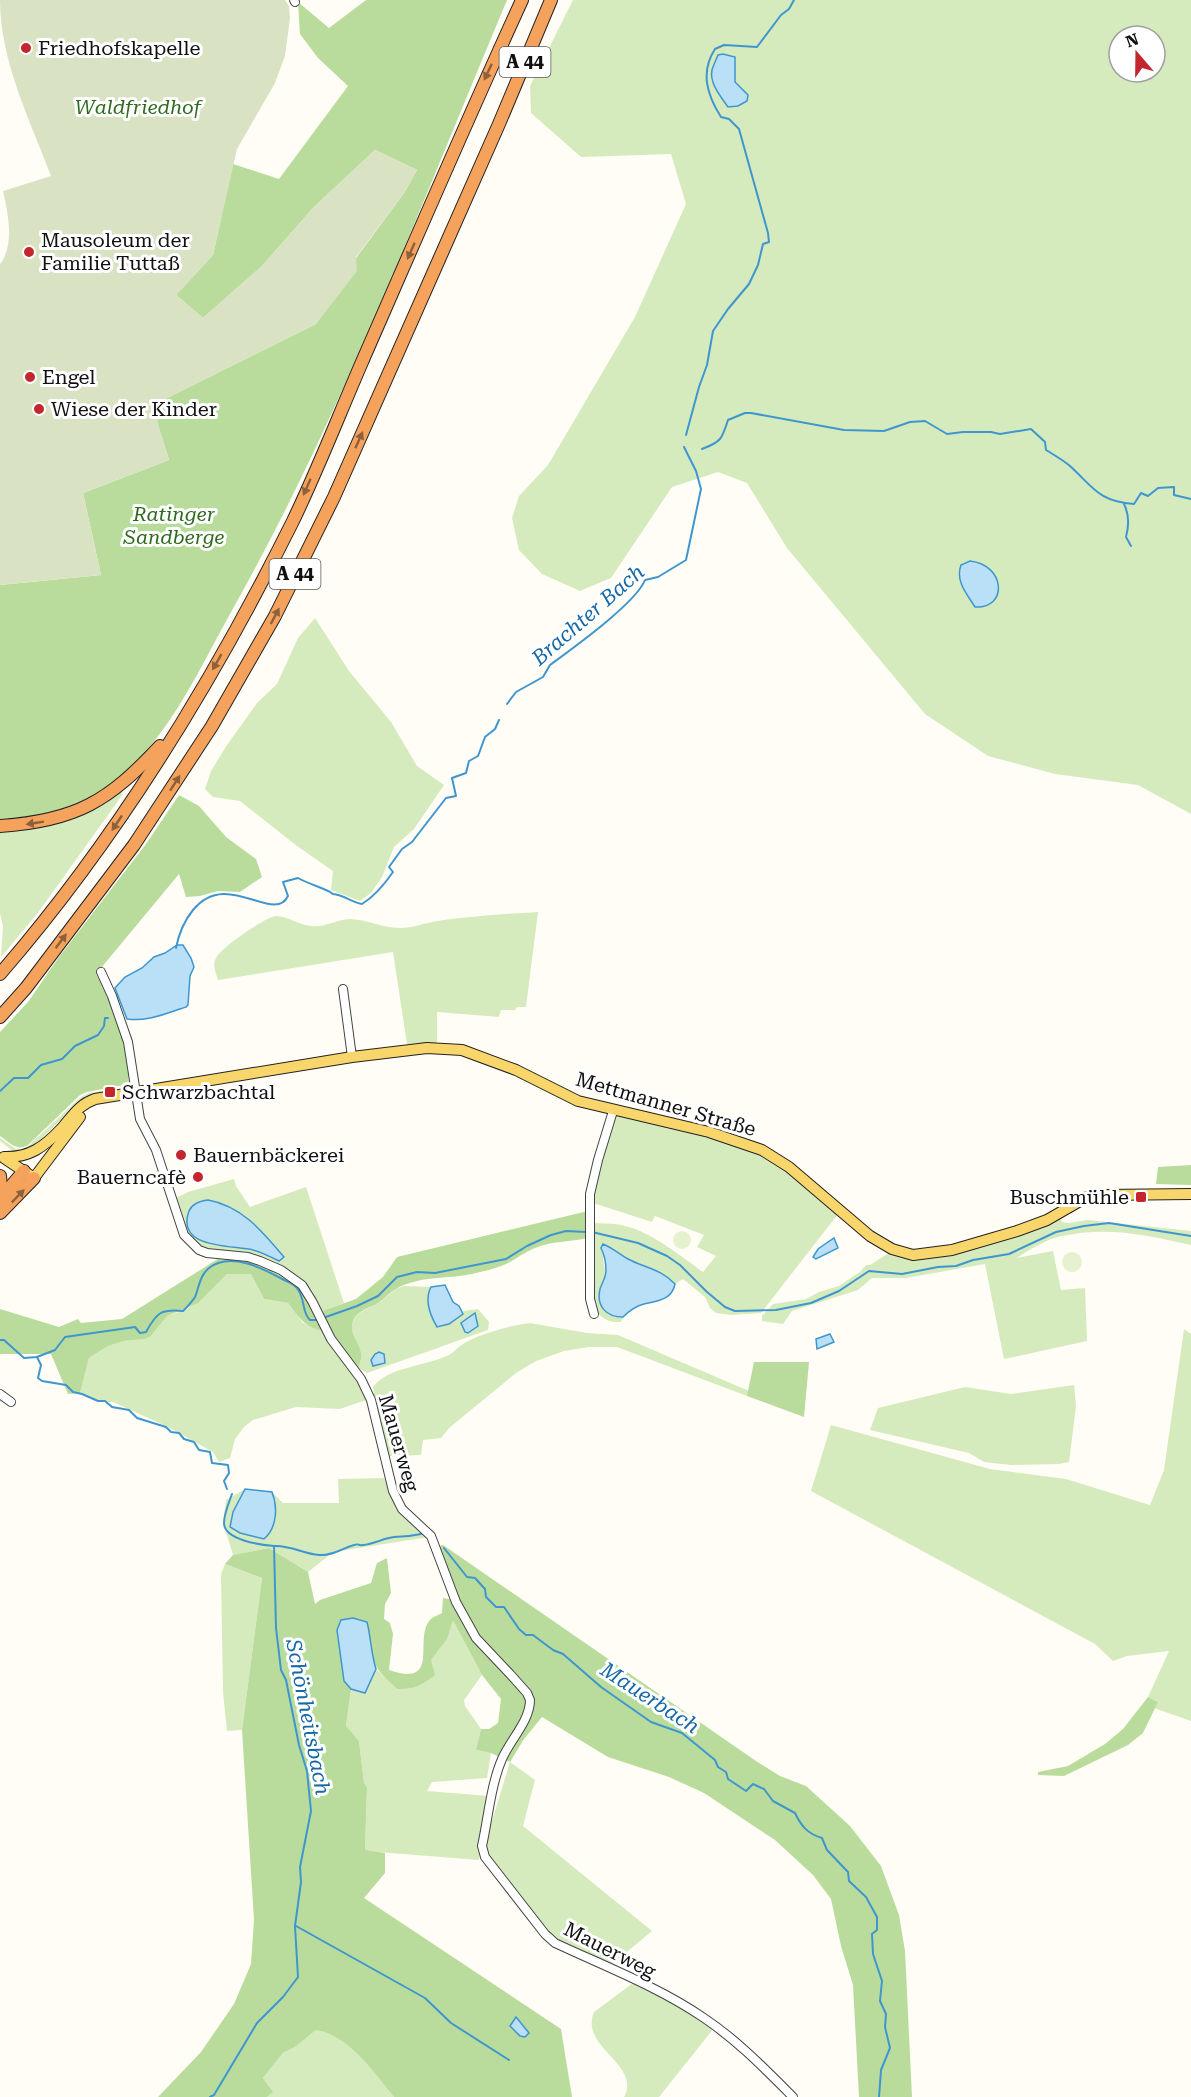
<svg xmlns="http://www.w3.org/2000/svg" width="1191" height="2097" font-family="'Roboto Serif',serif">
<rect width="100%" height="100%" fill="#fffdf5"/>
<!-- green -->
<g fill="#d5ebbd" fill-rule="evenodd">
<path d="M573 0H1191V814L1138 785 1055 774 988 756 925 714 787 548 747 483 718 472 672 487 611 578 580 591 542 574 519 550 512 518 519 496 548 465 635 317 686 204 671 154 581 157 531 113 530 86ZM1119 36H1155V72H1119Z"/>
<polygon points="315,618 349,671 391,722 417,766 444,785 414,829 394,847 382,877 371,893 360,901 331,890 333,871 297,846 240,801 213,797 205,789 211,771 227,745 257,703 277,684 298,638"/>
<polygon points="120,790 123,794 37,914 1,957 3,926 0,913 0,829 28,827"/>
<path d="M538 912 526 1007H517L515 1010H501L499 1017 437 1012V1043L407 1044 393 952 218 980C216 973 212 965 216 958 221 948 265 917 276 916 288 916 299 925 311 926 324 928 337 919 351 919 368 920 383 928 401 928 412 928 425 923 437 921 470 916 504 914 538 912Z"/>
<polygon points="109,1090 107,1093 72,1109 36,1144 21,1152 13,1151 0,1141 0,1138 16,1149 25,1149 81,1097 89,1093"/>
<path d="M617 1114C673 1125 738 1137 786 1169 805 1181 821 1200 838 1214L761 1313 731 1315 716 1313 710 1308 705 1297 683 1279 675 1284C658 1265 631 1266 613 1248H601L604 1255 603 1260 616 1317H623L621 1322C604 1323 596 1314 591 1299V1226L596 1223C606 1224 616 1223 625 1226 651 1232 681 1256 703 1272L716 1256 697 1247 704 1235 655 1216 652 1222 590 1202 610 1127Z"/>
<path d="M234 1179 236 1186 250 1207 306 1187 344 1303 322 1311 312 1290 303 1282 208 1250 197 1246 190 1240 174 1199 188 1192ZM188 1213 280 1261C271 1257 262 1252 253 1250 228 1244 184 1251 188 1213Z"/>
<path d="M1058 1216 1062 1222 1068 1223 1088 1220 1191 1231V1245C1146 1235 1108 1226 1062 1236 1046 1239 1030 1250 1016 1258L1053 1251 1061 1290 1085 1288 1087 1341 1004 1359 985 1264 906 1278H872L858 1290 792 1311 783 1324 762 1321V1316L773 1304 806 1299 819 1292 839 1286 861 1271 866 1265H870L889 1253 907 1257Z"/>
<polygon points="227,1274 251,1274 264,1299 288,1303 303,1323 324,1331 359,1379 369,1399 340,1409 296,1407 253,1420 244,1427 235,1439 230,1458 219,1462 213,1452 168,1427 113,1402 99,1402 80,1393 89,1358 108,1346 124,1341 145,1339 151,1336 167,1316 187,1309"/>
<polygon points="404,1286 431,1287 427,1300 437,1327 463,1314 463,1311 478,1309 489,1322 488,1330 367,1373 358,1368 361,1361 351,1327 356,1315 381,1301 396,1289"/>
<path d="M530 1323 587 1333 618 1335 749 1391 747 1396 617 1347H589L564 1351 536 1361 516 1373 449 1428 441 1438 423 1440 421 1455 389 1456 374 1394 373 1387C390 1366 424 1367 449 1355 454 1352 458 1347 463 1344 478 1334 512 1325 530 1323Z"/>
<polygon points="1184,1329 1191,1334 1191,1721 1154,1708 1158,1702 1148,1697 1169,1651 1127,1656 1113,1661 1095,1644 811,1491 831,1425 990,1469 1066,1479 1150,1505 1164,1470"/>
<polygon points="1074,1385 1076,1406 1069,1462 1059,1464 1011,1465 984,1462 969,1453 870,1430 878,1408 965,1387 1011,1394"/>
<polygon points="384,1478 391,1491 429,1537 333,1552 308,1572 269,1548 233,1555 223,1522 226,1500 245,1489 233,1512 240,1533 256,1536 276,1502 272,1492 283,1503 339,1503 338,1479"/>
<polygon points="225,1564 262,1578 242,1730 227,1731 223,1692 221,1574"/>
<path d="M453 1619 482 1675 464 1700 465 1706 481 1729 476 1750 491 1753 487 1778 432 1782 427 1791 489 1796 479 1860 365 1851 367 1787 364 1783 359 1741 346 1727 351 1689 365 1693 376 1669 397 1689C424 1666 442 1656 453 1619Z"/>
<polygon points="510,1762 535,1780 523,1826 652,1931 610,1966 557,1941 548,1932 487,1854 485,1844"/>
<path d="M633 1983 664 1998 714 2028 659 2097H624C642 2064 579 2048 594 2012Z"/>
<path d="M316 2030C350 2036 373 2072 394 2097H267L272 2092 263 2078 283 2053 295 2047Z"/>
</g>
<!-- forest -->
<g fill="#b9dc9c">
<path d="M366 0H507C420 207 340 419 230 614 201 666 175 724 132 766 109 788 77 807 45 814 31 817 15 817 0 819V585L101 575 83 493 169 460 157 422 163 400 316 324 356 258 404 193 417 170 375 150 314 207 262 266 203 318 176 295 213 255 233 164 279 179 348 86 318 58 300 34 298 2 329 28Z"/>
<path d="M179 795 199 806 226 837 256 859 262 877 240 892 218 891 200 896 186 897 179 874 96 974 108 995 125 1043 129 1084 87 1092 80 1095 28 1145C17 1152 9 1142 0 1136V1032L28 1002 59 957 146 844Z"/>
<polygon points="1191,1165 1191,1185 1156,1184 1158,1167"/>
<path d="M588 1211V1238C571 1242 551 1241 535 1248 522 1253 512 1263 498 1267 490 1270 481 1272 472 1274 448 1279 417 1276 396 1289 389 1293 384 1299 378 1303 371 1307 359 1311 355 1317 343 1337 370 1345 358 1368 342 1348 331 1334 322 1311L356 1299 383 1277 397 1257Z"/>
<path d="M221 1257C282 1263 298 1277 324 1331 306 1328 298 1317 288 1303L264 1299 251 1274H227L198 1303 167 1316 151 1336 145 1339 124 1341 108 1346 89 1358 80 1393 68 1394 51 1354H0V1309L59 1327 78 1319 81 1323 122 1319Z"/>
<polygon points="754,1362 809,1362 804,1417 747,1396"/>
<path d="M443 1545 756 1761 780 1776 806 1786 850 1826 881 1866 899 1915 905 1951 912 2097H859L853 1985 841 1946 831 1899 813 1875 775 1840 704 1793 669 1777 608 1757 542 1717 524 1739 510 1762 491 1753 476 1750 481 1729H489L498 1723 501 1699 482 1675 453 1620 447 1639 431 1660 435 1675C420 1686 415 1689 397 1689 377 1670 372 1667 371 1638L344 1681 351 1689 346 1726 359 1741 364 1783 367 1787 365 1850 385 1853V1873L364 1898 561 2029 572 2097H394C373 2072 350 2036 316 2030L295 2047 283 2053 263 2078 273 2092 267 2097H158L201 2052 234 2004 251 1964 254 1920 242 1730 262 1578 225 1564 233 1555 269 1548 308 1572 315 1604 320 1600 371 1583 377 1563 387 1558 391 1593 385 1604 384 1619 390 1623 393 1634 389 1670C442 1688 413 1639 430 1620 432 1617 439 1615 442 1613L443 1598 454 1600 439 1546Z"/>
<polygon points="1148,1697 1158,1702 1143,1733 1128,1745 1064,1776 1038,1775 1038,1772 1068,1766 1105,1744 1123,1729"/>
</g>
<!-- cemetery -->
<path fill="#d9e3c4" d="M0 0H285L289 6 290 18 285 56 275 83 237 149 213 255 176 295 203 318 262 266 314 207 375 150 417 170 404 193 356 257 357 271 316 324 163 400 157 422 169 460 83 493 101 575 0 585V264C15 245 8 213 3 191L51 176C30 120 0 61 0 0Z"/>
<!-- pitch -->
<g fill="#e6f2cf">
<circle cx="682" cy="1240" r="9"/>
<circle cx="1072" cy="1262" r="10"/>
</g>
<!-- water -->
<g fill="#b9e0f7" stroke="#3f96cf" stroke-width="1.5">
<path d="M723 54 735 57V82L748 95 747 101 738 106 728 107C721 97 709 83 712 70 713 66 716 60 718 55Z"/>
<path d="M970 561C1006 565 1008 609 975 607 967 594 955 581 961 565Z"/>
<path d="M177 945H183L191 958 194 967 190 976 188 1005 186 1007C167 1013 147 1022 127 1019L115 988 125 977 142 968 154 957 165 953Z"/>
<path d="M208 1200C242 1206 263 1232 284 1257L279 1261C271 1257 263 1253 253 1250 232 1245 175 1249 189 1211 192 1203 200 1201 208 1200Z"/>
<polygon points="834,1238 838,1248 816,1259 813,1257 818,1249"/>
<path d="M603 1244C613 1248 619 1254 628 1259 645 1268 661 1269 675 1284 672 1300 657 1301 644 1304 636 1306 628 1312 623 1317 606 1317 596 1306 600 1289 602 1283 606 1277 606 1271 606 1264 604 1254 601 1248Z"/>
<path d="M445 1285 453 1302 459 1306 463 1314 449 1324 437 1327C430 1315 424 1300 431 1287Z"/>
<polygon points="475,1313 478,1326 468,1333 465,1332 461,1323"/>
<polygon points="830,1334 834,1342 817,1349 816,1339"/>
<polygon points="379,1352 384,1354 385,1363 373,1366 371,1360 375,1354"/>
<path d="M245 1489 272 1492C278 1507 277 1528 264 1539L240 1533 230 1527 233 1512Z"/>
<path d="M353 1618 367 1622C371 1638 371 1653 376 1669L365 1693 351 1689 344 1681 337 1630 341 1620Z"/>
<polygon points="516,2017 529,2033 525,2037 520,2036 510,2026"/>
</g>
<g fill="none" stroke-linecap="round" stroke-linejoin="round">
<!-- stream -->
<g stroke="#3f96cf" stroke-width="2">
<path d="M686 435 699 387 707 365 713 331 728 309 749 284 758 265 763 244 769 242 768 233 739 129 729 119 721 117C707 95 700 72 715 49L724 45 757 47 781 15 789 9 794 0"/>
<path d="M702 449C721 442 722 439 728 420L745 413H751L844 430 884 431 910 422 925 421 947 434 963 432H991L1000 434 1031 429 1045 442 1046 450C1054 455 1063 460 1070 466 1093 487 1099 502 1134 504L1141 493 1148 496 1158 488 1174 487V495L1191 499"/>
<path d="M1124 504C1129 514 1129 526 1126 537L1131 546"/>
<path d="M507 704 516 692 543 677 550 665C573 648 636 603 645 580L658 577 686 560 701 489 696 471 684 447"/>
<path d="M176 948C179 933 184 921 193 910 227 868 274 925 288 896L283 882 298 878C308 884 328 889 333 894 344 895 351 902 362 904 375 896 384 885 393 872L389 867 402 849 412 842 446 798 456 796 452 778 466 773 469 761 478 756 485 737 495 729 499 720"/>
<polyline points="0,1091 14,1078 28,1078 41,1065 62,1059 75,1046 98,1035 104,1026 105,1018 108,1018"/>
<polyline points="592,1232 638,1243 667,1256 680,1265 707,1292 725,1307 735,1311 776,1310 811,1303 839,1291 869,1271 902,1274 938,1267 956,1266 973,1260 1009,1254 1056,1232 1084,1226 1109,1223 1191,1236"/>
<polyline points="323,1318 357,1306 378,1296 397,1277 417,1272 435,1273 506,1259 527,1246 551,1235 566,1231 586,1232"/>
<path d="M0 1340H4L24 1358 37 1357 55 1350 65 1337 135 1327 140 1333 146 1332C157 1312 161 1309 183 1311 187 1307 192 1302 195 1297 199 1287 200 1275 209 1268 231 1251 264 1269 284 1280 288 1282 293 1284 296 1287 306 1297 301 1312 310 1320H317"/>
<polyline points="37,1357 41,1365 38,1378 42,1381 66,1385 73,1392 82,1394 98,1401 105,1401 112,1407 129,1410 137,1418 166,1427 171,1432 179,1433 184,1439 194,1442 199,1450 210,1452 212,1463 228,1465 229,1473 224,1481 227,1489"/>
<path d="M274 1546C291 1545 303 1554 319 1555 333 1556 343 1548 354 1545 360 1543 357 1546 363 1545 374 1544 384 1538 394 1537 403 1537 412 1536 421 1534"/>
<path d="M444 1548 467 1577 475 1578 485 1589 486 1597 496 1607H504L519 1629 526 1635H533L553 1650 563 1654 601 1687 651 1722 682 1733 715 1760 718 1767 726 1772 728 1779 746 1791 753 1784 764 1789 773 1801 795 1813C801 1826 808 1834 822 1838L827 1850 848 1872 849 1881 866 1897 877 1917V1930L872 1934 873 1954 882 1981 880 2001 886 2014 885 2027 890 2048 881 2070 879 2097"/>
<polyline points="296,1926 425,1998 451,2023 509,2060"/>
<path d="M210 2097 214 2095 257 2023 283 1997 298 1977 295 1926 301 1882 300 1867 311 1811 307 1771 299 1745 286 1680 281 1670 276 1628 274 1546C261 1545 224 1540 224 1523 224 1514 229 1502 232 1494"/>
</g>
<!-- minor casing -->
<g stroke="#444" stroke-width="10">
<g id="minor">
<polyline points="294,0 295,2"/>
<path d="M101 972 112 996 128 1042 140 1119 156 1150 184 1235 199 1250 207 1253 248 1257 260 1261 281 1270 302 1285 312 1301 331 1339 361 1379 371 1400 393 1491 402 1509 431 1536 456 1602 476 1638 510 1674 527 1693 530 1700C530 1721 510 1740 502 1759 491 1784 488 1819 482 1846L485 1857 545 1934 555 1943C604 1966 659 1987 704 2018 737 2040 765 2069 793 2097"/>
<polyline points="343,989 352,1057"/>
<polyline points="594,1314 590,1299 590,1194 598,1160 613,1111"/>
<polyline points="0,1394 11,1402"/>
</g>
</g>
<!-- major casing -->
<g stroke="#222" stroke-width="12">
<g id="major">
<path d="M4 1157C29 1158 44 1147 61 1129 72 1117 78 1105 95 1099L352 1057 427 1048 462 1050 516 1070 578 1101 709 1132 762 1150 789 1167 870 1236 892 1249 913 1255 952 1250 1017 1231 1047 1220 1087 1197 1102 1195 1191 1194"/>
<polyline points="4,1158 34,1178 80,1117"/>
</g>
</g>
<!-- highway casing -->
<g stroke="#222" stroke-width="14">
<g id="highway">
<path d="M0 826C76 821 109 801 160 746"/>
<path d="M0 974C118 838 213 682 293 521 318 469 339 415 362 362 415 241 467 120 522 0"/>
<polyline points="0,1017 26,988 134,845 212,726 275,616 334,497 499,124 551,0"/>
<polyline points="0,1176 2,1196"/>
<polyline points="0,1199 24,1171"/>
<polyline points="0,1213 34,1178"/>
</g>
</g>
<!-- minor -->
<use href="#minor" stroke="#fff" stroke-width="8"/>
<!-- major -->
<use href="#major" stroke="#f9d66b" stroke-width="10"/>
<!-- highway -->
<use href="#highway" stroke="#f5a25d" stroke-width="12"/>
</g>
<!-- one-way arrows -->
<defs><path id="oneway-solid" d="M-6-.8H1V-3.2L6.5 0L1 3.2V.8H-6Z" transform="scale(1.5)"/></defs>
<g fill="#8e613b">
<use href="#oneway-solid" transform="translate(488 72) rotate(115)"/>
<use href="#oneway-solid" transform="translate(411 251) rotate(114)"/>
<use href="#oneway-solid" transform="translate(359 440) rotate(-66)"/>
<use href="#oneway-solid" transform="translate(307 487) rotate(114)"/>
<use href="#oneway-solid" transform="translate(275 616) rotate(-62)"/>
<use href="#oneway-solid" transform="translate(217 662) rotate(120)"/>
<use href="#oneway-solid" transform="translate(175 783) rotate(-57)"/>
<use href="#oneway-solid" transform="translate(35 823) rotate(171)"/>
<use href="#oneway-solid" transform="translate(117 823) rotate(124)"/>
<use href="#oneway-solid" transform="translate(61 941) rotate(-53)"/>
<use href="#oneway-solid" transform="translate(18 1196) rotate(-46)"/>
</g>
<!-- markers -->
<g fill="#c4262e" stroke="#fff" stroke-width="2">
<circle cx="26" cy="48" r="6"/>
<circle cx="29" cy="252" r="6"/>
<circle cx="30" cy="377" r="6"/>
<circle cx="39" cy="409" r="6"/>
<rect x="104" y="1086" width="12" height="12" rx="3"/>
<circle cx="181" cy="1155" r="6"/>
<circle cx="198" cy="1177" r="6"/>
<rect x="1135" y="1191" width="12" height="12" rx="3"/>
</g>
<g text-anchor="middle" stroke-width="6" stroke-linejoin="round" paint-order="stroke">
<!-- shield labels -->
<g fill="#fff" stroke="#585858" stroke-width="1.5">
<rect x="499.5" y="47" width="51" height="30" rx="4.5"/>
<rect x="269.5" y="559" width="51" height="30" rx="4.5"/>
</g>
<g font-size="18" font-weight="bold" fill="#111">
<text x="525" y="68">A 44</text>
<text x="295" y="580">A 44</text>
</g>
<!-- poi labels -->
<g font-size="20" fill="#111" stroke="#fff" text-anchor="start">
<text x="38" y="55">Friedhofskapelle</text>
<text x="41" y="247">Mausoleum der<tspan x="41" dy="23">Familie Tuttaß</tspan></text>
<text x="42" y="384">Engel</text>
<text x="51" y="416">Wiese der Kinder</text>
<text x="122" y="1099">Schwarzbachtal</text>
<text x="193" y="1162">Bauernbäckerei</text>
<text x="186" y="1184" text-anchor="end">Bauerncafè</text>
<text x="1129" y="1204" text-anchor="end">Buschmühle</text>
</g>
<!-- park labels -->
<g font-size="20" font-style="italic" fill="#2f6b1f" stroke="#fff">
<text x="138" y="114">Waldfriedhof</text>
<text x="174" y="521">Ratinger<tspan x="174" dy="23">Sandberge</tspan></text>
</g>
<!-- street labels -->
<g font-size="20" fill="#111" stroke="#fff">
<text transform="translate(666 1104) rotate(16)" y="7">Mettmanner Straße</text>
<text transform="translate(399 1443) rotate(74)" y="7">Mauerweg</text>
<text transform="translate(610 1950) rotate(27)" y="7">Mauerweg</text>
</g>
<!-- water labels -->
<g font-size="21" font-style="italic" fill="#1768a6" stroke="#fff">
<text transform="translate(588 615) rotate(-41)" y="7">Brachter Bach</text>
<text transform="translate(650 1698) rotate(33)" y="7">Mauerbach</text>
<text transform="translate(308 1717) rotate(79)" y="7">Schönheitsbach</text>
</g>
</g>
<!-- north arrow -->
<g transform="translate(1137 54) rotate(340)"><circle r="28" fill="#ffffff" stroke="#a0a0a0" stroke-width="1.5"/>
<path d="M0-4.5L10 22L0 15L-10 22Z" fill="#c4262e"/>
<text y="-9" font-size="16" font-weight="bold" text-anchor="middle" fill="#111111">N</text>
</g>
</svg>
